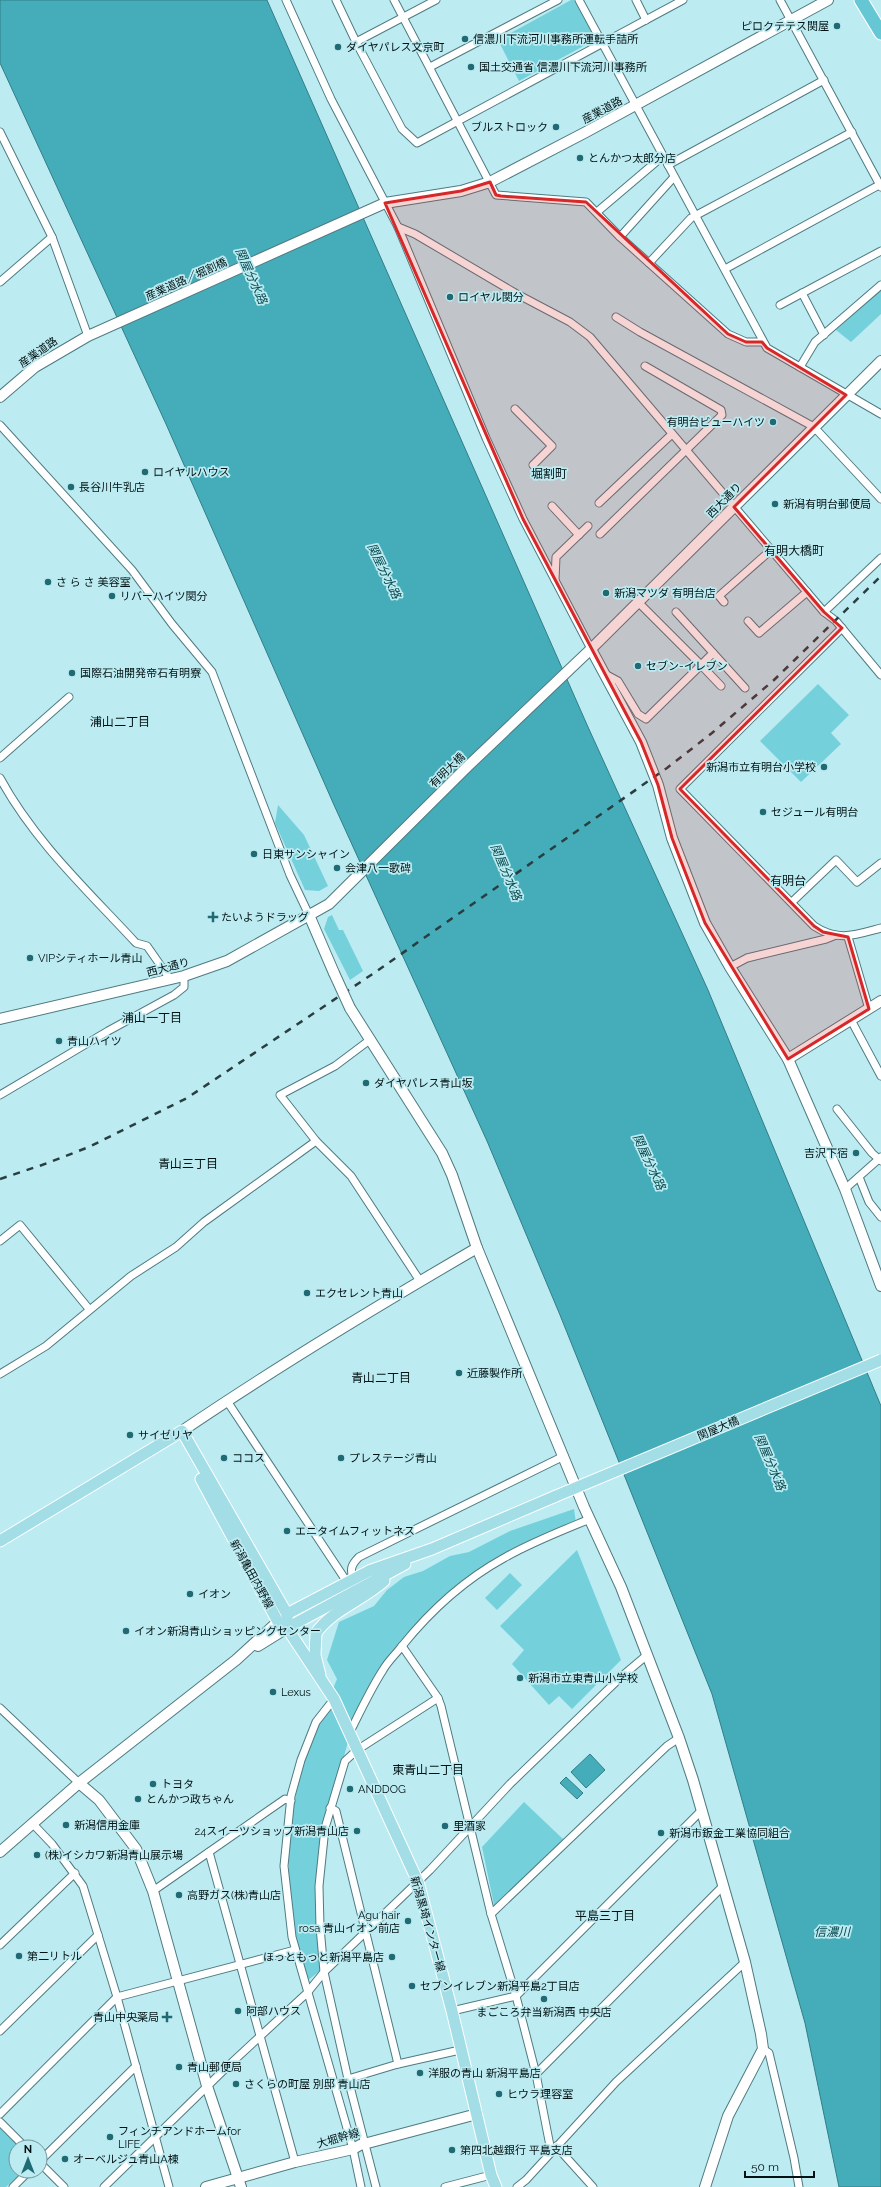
<svg xmlns="http://www.w3.org/2000/svg" width="881" height="2187" font-family="Raleway,'Noto Sans JP',sans-serif">
<rect width="100%" height="100%" fill="#bcebf1"/>
<!-- green -->
<g fill="#74d1dc">
<polygon points="571,0 574,0 594,36 591,42 519,81 498,40"/>
<polygon points="881,290 881,314 851,342 836,330"/>
<polygon points="818,684 849,715 831,733 841,744 801,782 760,741"/>
<polygon points="278,805 304,835 328,886 319,891 305,890 275,823"/>
<polygon points="332,915 339,930 343,930 363,971 350,980 324,929 328,917"/>
<path d="M574 1509 576 1523 504 1556 418 1622 356 1712 320 1845 321 1970 307 1981 305 1979C301 1960 294 1941 292 1923 284 1858 291 1787 316 1726 323 1711 331 1695 337 1679L327 1660 339 1622 374 1606 387 1590 404 1577 423 1571 450 1556 469 1552 510 1531Z"/>
<polygon points="577,1550 621,1660 572,1709 559,1696 549,1705 512,1664 524,1650 500,1626"/>
<polygon points="510,1573 522,1585 497,1610 485,1598"/>
<polygon points="524,1802 563,1839 563,1842 499,1905 494,1905 482,1847"/>
<polygon points="0,2127 21,2147 16,2147 16,2171 23,2171 6,2187 0,2187"/>
</g>
<!-- water -->
<g fill="#45adb9" stroke="#317e88">
<polygon points="0,0 267,0 588,727 708,990 881,1406 881,2187 839,2187 805,2023 712,1694 560,1315 487,1141 334,805 166,424 0,63"/>
<polygon points="590,1754 605,1770 586,1788 571,1772"/>
<polygon points="566,1777 583,1793 577,1799 560,1783"/>
</g>
<g fill="none" stroke-linecap="round" stroke-linejoin="round">
<!-- street casing -->
<g stroke="#4f7b81" stroke-width="9">
<g id="street">
<polyline points="286,0 331,99 398,227 486,438 523,519 591,649"/>
<polyline points="336,0 356,42 402,129 417,143 683,0"/>
<polyline points="394,0 496,195 586,202 620,237 728,334 746,342 762,342"/>
<polyline points="579,0 767,348 881,414"/>
<polyline points="636,0 646,20"/>
<polyline points="780,0 881,187"/>
<polyline points="356,42 436,0"/>
<polyline points="430,67 558,0"/>
<polyline points="0,132 52,237 88,336"/>
<polyline points="668,165 824,80"/>
<polyline points="597,212 663,156"/>
<polyline points="398,227 415,234 515,293 570,322 590,337 824,612 836,621 881,675"/>
<polyline points="620,237 674,177"/>
<polyline points="649,263 691,218 852,132"/>
<polyline points="725,269 881,184"/>
<polyline points="0,282 52,237"/>
<polyline points="802,293 824,335"/>
<polyline points="780,305 881,251"/>
<polyline points="616,317 640,332 814,427 881,499"/>
<polyline points="800,367 815,342 881,285"/>
<polyline points="515,409 552,446 533,465"/>
<polyline points="0,425 132,570 172,624 212,672 290,875 309,915"/>
<polyline points="599,503 672,434"/>
<polyline points="552,506 579,535"/>
<polyline points="600,534 722,415 721,410 645,366"/>
<polyline points="555,580 556,557 588,526"/>
<polyline points="724,602 719,596 771,550"/>
<polyline points="676,612 745,688"/>
<polyline points="824,612 881,558"/>
<polyline points="748,621 759,633 807,592"/>
<path d="M842 628 680 789 814 926C838 942 855 935 881 928"/>
<polyline points="713,653 701,665 721,686"/>
<polyline points="605,674 618,681 638,714 646,719 701,665 638,602"/>
<polyline points="0,758 69,697"/>
<path d="M0 778C34 841 88 891 136 943L147 946 170 979"/>
<polyline points="792,902 836,860 857,882 881,863"/>
<polyline points="848,937 869,1009"/>
<polyline points="730,967 747,958 826,939 836,935"/>
<polyline points="851,1020 881,1076"/>
<polyline points="371,1039 335,1066 280,1095 316,1141 351,1176 420,1281"/>
<polyline points="0,1095 108,1031 174,995 184,987 184,976"/>
<polyline points="837,1109 872,1153 881,1161"/>
<polyline points="859,1177 869,1202 881,1217"/>
<polyline points="845,1189 881,1157"/>
<polyline points="0,1241 20,1225 89,1309"/>
<polyline points="0,1374 46,1346 131,1276 176,1247 204,1222 316,1141"/>
<polyline points="227,1401 347,1582"/>
<path d="M353 1579C350 1569 351 1565 359 1557L564 1456"/>
<polyline points="402,1646 438,1698 441,1706 491,1914 516,1996 536,2074 551,2151"/>
<polyline points="334,1699 316,1722 301,1760 291,1796 284,1866 292,1937 353,2149 361,2187"/>
<polyline points="0,1708 79,1783"/>
<path d="M349 1734C360 1712 370 1690 383 1670 388 1661 396 1654 402 1646 431 1610 464 1580 504 1558 532 1542 561 1531 590 1519"/>
<polyline points="330,1808 336,1811 398,2064"/>
<polyline points="33,1824 52,1844 83,1886 117,1997 169,2187"/>
<polyline points="209,1852 295,2162"/>
<polyline points="153,1891 285,1799 291,1801"/>
<polyline points="491,1914 667,1746 679,1738"/>
<polyline points="0,1945 75,1873"/>
<polyline points="452,2011 516,1996 702,1810"/>
<polyline points="0,2031 98,1935"/>
<polyline points="763,2049 769,2053 794,2158 799,2187"/>
<polyline points="536,2074 723,1886"/>
<polyline points="348,2079 398,2064 460,2050"/>
<polyline points="0,2114 117,1997 295,1950"/>
<polyline points="0,2122 25,2147"/>
<polyline points="556,2146 593,2187"/>
<polyline points="40,2161 136,2066"/>
<polyline points="40,2163 64,2187"/>
<polyline points="13,2187 29,2171"/>
<polyline points="104,2187 228,2066 307,1993 324,1972 430,1870 510,1784 621,1677 647,1655"/>
<polyline points="376,2187 348,2079 324,1972 320,1927 319,1886 325,1828 345,1761 357,1750 438,1698"/>
<polyline points="445,2187 491,2175"/>
<polyline points="517,2187 526,2180 616,2082 745,1962"/>
</g>
</g>
<!-- secondary casing -->
<g stroke="#4f7b81" stroke-width="12">
<g id="secondary">
<polyline points="0,397 35,367 88,336 385,203 461,191 490,182 586,132 828,0"/>
<polyline points="591,649 641,742 658,785 672,838 705,923 730,967 788,1059 845,1189 881,1286"/>
<polyline points="309,915 334,973"/>
<polyline points="350,1008 442,1153 452,1175 477,1248 584,1507 621,1587 679,1738 693,1780 745,1962 761,2034 763,2049 728,2116 705,2187"/>
<polyline points="0,1019 184,976 227,961 329,904 468,766 591,649 881,361"/>
<polyline points="788,1059 881,1001"/>
<path d="M182 1431C278 1366 377 1306 477 1248"/>
<polyline points="258,1646 287,1628"/>
<polyline points="79,1783 99,1800 136,1849 153,1891 207,2086 241,2187"/>
<polyline points="0,1852 79,1783 236,1660 283,1617"/>
<polyline points="206,2187 295,2162 353,2149 360,2145 477,2114"/>
</g>
</g>
<!-- primary casing -->
<g stroke="#fff" stroke-width="13">
<g id="primary">
<polyline points="201,1479 278,1622 287,1628"/>
<polyline points="0,1541 182,1431 287,1614 287,1628 334,1699 418,1882 452,2011 491,2175 496,2187"/>
<polyline points="287,1614 369,1571 432,1549 556,1496"/>
<polyline points="287,1628 405,1564"/>
<path d="M320 1675 315 1655 316 1633C332 1610 363 1600 384 1581"/>
</g>
</g>
<!-- highway casing -->
<g stroke="#fff" stroke-width="15">
<polyline id="highway" points="861,0 881,33"/>
</g>
<!-- street -->
<use href="#street" stroke="#fff" stroke-width="7"/>
<!-- secondary -->
<use href="#secondary" stroke="#fff" stroke-width="10"/>
<!-- primary -->
<use href="#primary" stroke="#a3dde5" stroke-width="11"/>
<!-- highway -->
<use href="#highway" stroke="#65c7d3" stroke-width="13"/>
<!-- rail -->
<polyline stroke="#283e41" stroke-width="2.5" stroke-dasharray="7 7" stroke-linecap="butt" points="0,1179 42,1165 89,1147 187,1098 374,973 667,768 712,733 774,680 881,576"/>
<!-- secondary-bridge casing -->
<g stroke="#4f7b81" stroke-width="12" stroke-linecap="butt">
<polyline id="secondary-bridge" points="334,973 350,1008"/>
</g>
<!-- primary-bridge casing -->
<g stroke="#fff" stroke-width="13" stroke-linecap="butt">
<polyline id="primary-bridge" points="556,1496 881,1360"/>
</g>
<!-- secondary-bridge -->
<use href="#secondary-bridge" stroke="#fff" stroke-width="10"/>
<!-- primary-bridge -->
<use href="#primary-bridge" stroke="#a3dde5" stroke-width="11"/>
</g>
<!-- marked area -->
<path fill="#d62828" fill-opacity="0.2" stroke="#d62828" stroke-width="3" stroke-linejoin="round" d="M490 182 496 195 501 196 586 202 728 334 746 342H762L767 348 846 395 734 507 824 612 842 628 680 789 814 926 823 932 848 937 869 1009 788 1059 705 923 672 838 658 785 641 742 523 519 385 203 461 191Z"/>
<!-- markers -->
<g fill="#206b73" stroke="#bcebf1" stroke-width="1.5">
<circle cx="837" cy="26" r="4"/>
<circle cx="465" cy="39" r="4"/>
<circle cx="338" cy="47" r="4"/>
<circle cx="471" cy="67" r="4"/>
<circle cx="556" cy="127" r="4"/>
<circle cx="580" cy="158" r="4"/>
<circle cx="450" cy="297" r="4"/>
<circle cx="773" cy="422" r="4"/>
<circle cx="145" cy="472" r="4"/>
<circle cx="71" cy="487" r="4"/>
<circle cx="775" cy="504" r="4"/>
<circle cx="48" cy="582" r="4"/>
<circle cx="606" cy="593" r="4"/>
<circle cx="112" cy="596" r="4"/>
<circle cx="638" cy="666" r="4"/>
<circle cx="72" cy="673" r="4"/>
<circle cx="824" cy="767" r="4"/>
<circle cx="763" cy="812" r="4"/>
<circle cx="254" cy="854" r="4"/>
<circle cx="337" cy="868" r="4"/>
<path d="M211 911h4v4h4v4h-4v4h-4v-4h-4v-4h4z"/>
<circle cx="30" cy="958" r="4"/>
<circle cx="59" cy="1041" r="4"/>
<circle cx="366" cy="1083" r="4"/>
<circle cx="856" cy="1153" r="4"/>
<circle cx="307" cy="1293" r="4"/>
<circle cx="459" cy="1373" r="4"/>
<circle cx="130" cy="1435" r="4"/>
<circle cx="224" cy="1458" r="4"/>
<circle cx="341" cy="1458" r="4"/>
<circle cx="287" cy="1531" r="4"/>
<circle cx="190" cy="1594" r="4"/>
<circle cx="126" cy="1631" r="4"/>
<circle cx="520" cy="1678" r="4"/>
<circle cx="273" cy="1692" r="4"/>
<circle cx="153" cy="1784" r="4"/>
<circle cx="350" cy="1789" r="4"/>
<circle cx="138" cy="1799" r="4"/>
<circle cx="66" cy="1825" r="4"/>
<circle cx="445" cy="1826" r="4"/>
<circle cx="357" cy="1831" r="4"/>
<circle cx="661" cy="1833" r="4"/>
<circle cx="37" cy="1855" r="4"/>
<circle cx="179" cy="1895" r="4"/>
<circle cx="408" cy="1921" r="4"/>
<circle cx="19" cy="1956" r="4"/>
<circle cx="392" cy="1957" r="4"/>
<circle cx="412" cy="1986" r="4"/>
<circle cx="544" cy="1999" r="4"/>
<circle cx="238" cy="2011" r="4"/>
<path d="M165 2011h4v4h4v4h-4v4h-4v-4h-4v-4h4z"/>
<circle cx="179" cy="2067" r="4"/>
<circle cx="420" cy="2073" r="4"/>
<circle cx="236" cy="2084" r="4"/>
<circle cx="499" cy="2094" r="4"/>
<circle cx="110" cy="2137" r="4"/>
<circle cx="452" cy="2150" r="4"/>
<circle cx="65" cy="2159" r="4"/>
</g>
<g text-anchor="middle" stroke-width="3.5" stroke-linejoin="round" paint-order="stroke">
<!-- poi labels -->
<g font-size="11" fill="#021214" stroke="#bcebf1" text-anchor="start">
<text x="829" y="30" text-anchor="end">ピロクテテス関屋</text>
<text x="473" y="43">信濃川下流河川事務所運転手詰所</text>
<text x="346" y="51">ダイヤパレス文京町</text>
<text x="479" y="71">国土交通省 信濃川下流河川事務所</text>
<text x="548" y="131" text-anchor="end">ブルストロック</text>
<text x="588" y="162">とんかつ太郎分店</text>
<text x="458" y="301">ロイヤル関分</text>
<text x="765" y="426" text-anchor="end">有明台ビューハイツ</text>
<text x="153" y="476">ロイヤルハウス</text>
<text x="79" y="491">長谷川牛乳店</text>
<text x="783" y="508">新潟有明台郵便局</text>
<text x="56" y="586">さ ら さ 美容室</text>
<text x="614" y="597">新潟マツダ 有明台店</text>
<text x="120" y="600">リバーハイツ関分</text>
<text x="646" y="670">セブン-イレブン</text>
<text x="80" y="677">国際石油開発帝石有明寮</text>
<text x="816" y="771" text-anchor="end">新潟市立有明台小学校</text>
<text x="771" y="816">セジュール有明台</text>
<text x="262" y="858">日東サンシャイン</text>
<text x="345" y="872">会津八一歌碑</text>
<text x="221" y="921">たいようドラッグ</text>
<text x="38" y="962">VIPシティホール青山</text>
<text x="67" y="1045">青山ハイツ</text>
<text x="374" y="1087">ダイヤパレス青山坂</text>
<text x="848" y="1157" text-anchor="end">吉沢下宿</text>
<text x="315" y="1297">エクセレント青山</text>
<text x="467" y="1377">近藤製作所</text>
<text x="138" y="1439">サイゼリヤ</text>
<text x="232" y="1462">ココス</text>
<text x="349" y="1462">プレステージ青山</text>
<text x="295" y="1535">エニタイムフィットネス</text>
<text x="198" y="1598">イオン</text>
<text x="134" y="1635">イオン新潟青山ショッピングセンター</text>
<text x="528" y="1682">新潟市立東青山小学校</text>
<text x="281" y="1696">Lexus</text>
<text x="161" y="1788">トヨタ</text>
<text x="358" y="1793">ANDDOG</text>
<text x="146" y="1803">とんかつ政ちゃん</text>
<text x="74" y="1829">新潟信用金庫</text>
<text x="453" y="1830">里酒家</text>
<text x="349" y="1835" text-anchor="end">24スイーツショップ新潟青山店</text>
<text x="669" y="1837">新潟市鈑金工業協同組合</text>
<text x="45" y="1859">(株)イシカワ新潟青山展示場</text>
<text x="187" y="1899">高野ガス(株)青山店</text>
<text x="400" y="1919" text-anchor="end">Agu hair<tspan x="400" dy="13">rosa 青山イオン前店</tspan></text>
<text x="27" y="1960">第二リトル</text>
<text x="384" y="1961" text-anchor="end">ほっともっと新潟平島店</text>
<text x="420" y="1990">セブンイレブン新潟平島2丁目店</text>
<text x="246" y="2015">阿部ハウス</text>
<text x="544" y="2016" text-anchor="middle">まごころ弁当新潟西 中央店</text>
<text x="159" y="2021" text-anchor="end">青山中央薬局</text>
<text x="187" y="2071">青山郵便局</text>
<text x="428" y="2077">洋服の青山 新潟平島店</text>
<text x="244" y="2088">さくらの町屋 別邸 青山店</text>
<text x="507" y="2098">ヒウラ理容室</text>
<text x="118" y="2135">フィンチアンドホームfor<tspan x="118" dy="13">LIFE</tspan></text>
<text x="460" y="2154">第四北越銀行 平島支店</text>
<text x="73" y="2163">オーベルジュ青山A棟</text>
</g>
<!-- street labels -->
<g font-size="11" fill="#021214" stroke="#bcebf1">
<text transform="translate(602 110) rotate(-28)" y="4">産業道路</text>
<text transform="translate(186 279) rotate(-24)" y="4">産業道路／堀割橋</text>
<text transform="translate(38 352) rotate(-35)" y="4">産業道路</text>
<text transform="translate(724 500) rotate(-45)" y="4">西大通り</text>
<text transform="translate(447 770) rotate(-44)" y="4">有明大橋</text>
<text transform="translate(168 967) rotate(-15)" y="4">西大通り</text>
<text transform="translate(718 1428) rotate(-23)" y="4">関屋大橋</text>
<text transform="translate(252 1574) rotate(61)" y="4">新潟亀田内野線</text>
<text transform="translate(428 1924) rotate(74)" y="4">新潟黒埼インター線</text>
<text transform="translate(338 2138) rotate(-16)" y="4">大堀幹線</text>
</g>
<!-- water labels -->
<g font-size="12" font-style="italic" fill="#05474d" stroke="#bcebf1">
<text transform="translate(251 276) rotate(66)" y="4">関屋分水路</text>
<text transform="translate(384 571) rotate(64)" y="4">関屋分水路</text>
<text transform="translate(506 872) rotate(67)" y="4">関屋分水路</text>
<text transform="translate(649 1162) rotate(65)" y="4">関屋分水路</text>
<text transform="translate(770 1462) rotate(67)" y="4">関屋分水路</text>
<text x="832" y="1936">信濃川</text>
</g>
<!-- neighbourhood labels -->
<g font-size="12" fill="#021214" stroke="#bcebf1">
<text x="549" y="478">堀割町</text>
<text x="794" y="555">有明大橋町</text>
<text x="120" y="726">浦山二丁目</text>
<text x="788" y="885">有明台</text>
<text x="152" y="1022">浦山一丁目</text>
<text x="188" y="1168">青山三丁目</text>
<text x="381" y="1382">青山二丁目</text>
<text x="428" y="1774">東青山二丁目</text>
<text x="605" y="1920">平島三丁目</text>
</g>
</g>
<!-- north arrow -->
<g transform="translate(28 2159)"><circle r="19" fill="#bcebf1" stroke="#729499"/>
<path d="M0-3L7 15L0 10L-7 15Z" fill="#206b73"/>
<text y="-6" font-size="11" font-weight="bold" text-anchor="middle" fill="#021214">N</text>
</g>
<!-- scale -->
<path d="M745 2171v6h69v-6" fill="none" stroke="#021214" stroke-width="2"/>
<text x="751" y="2171" font-size="12" fill="#021214" stroke="#bcebf1" stroke-width="3" paint-order="stroke">50 m</text>
</svg>
